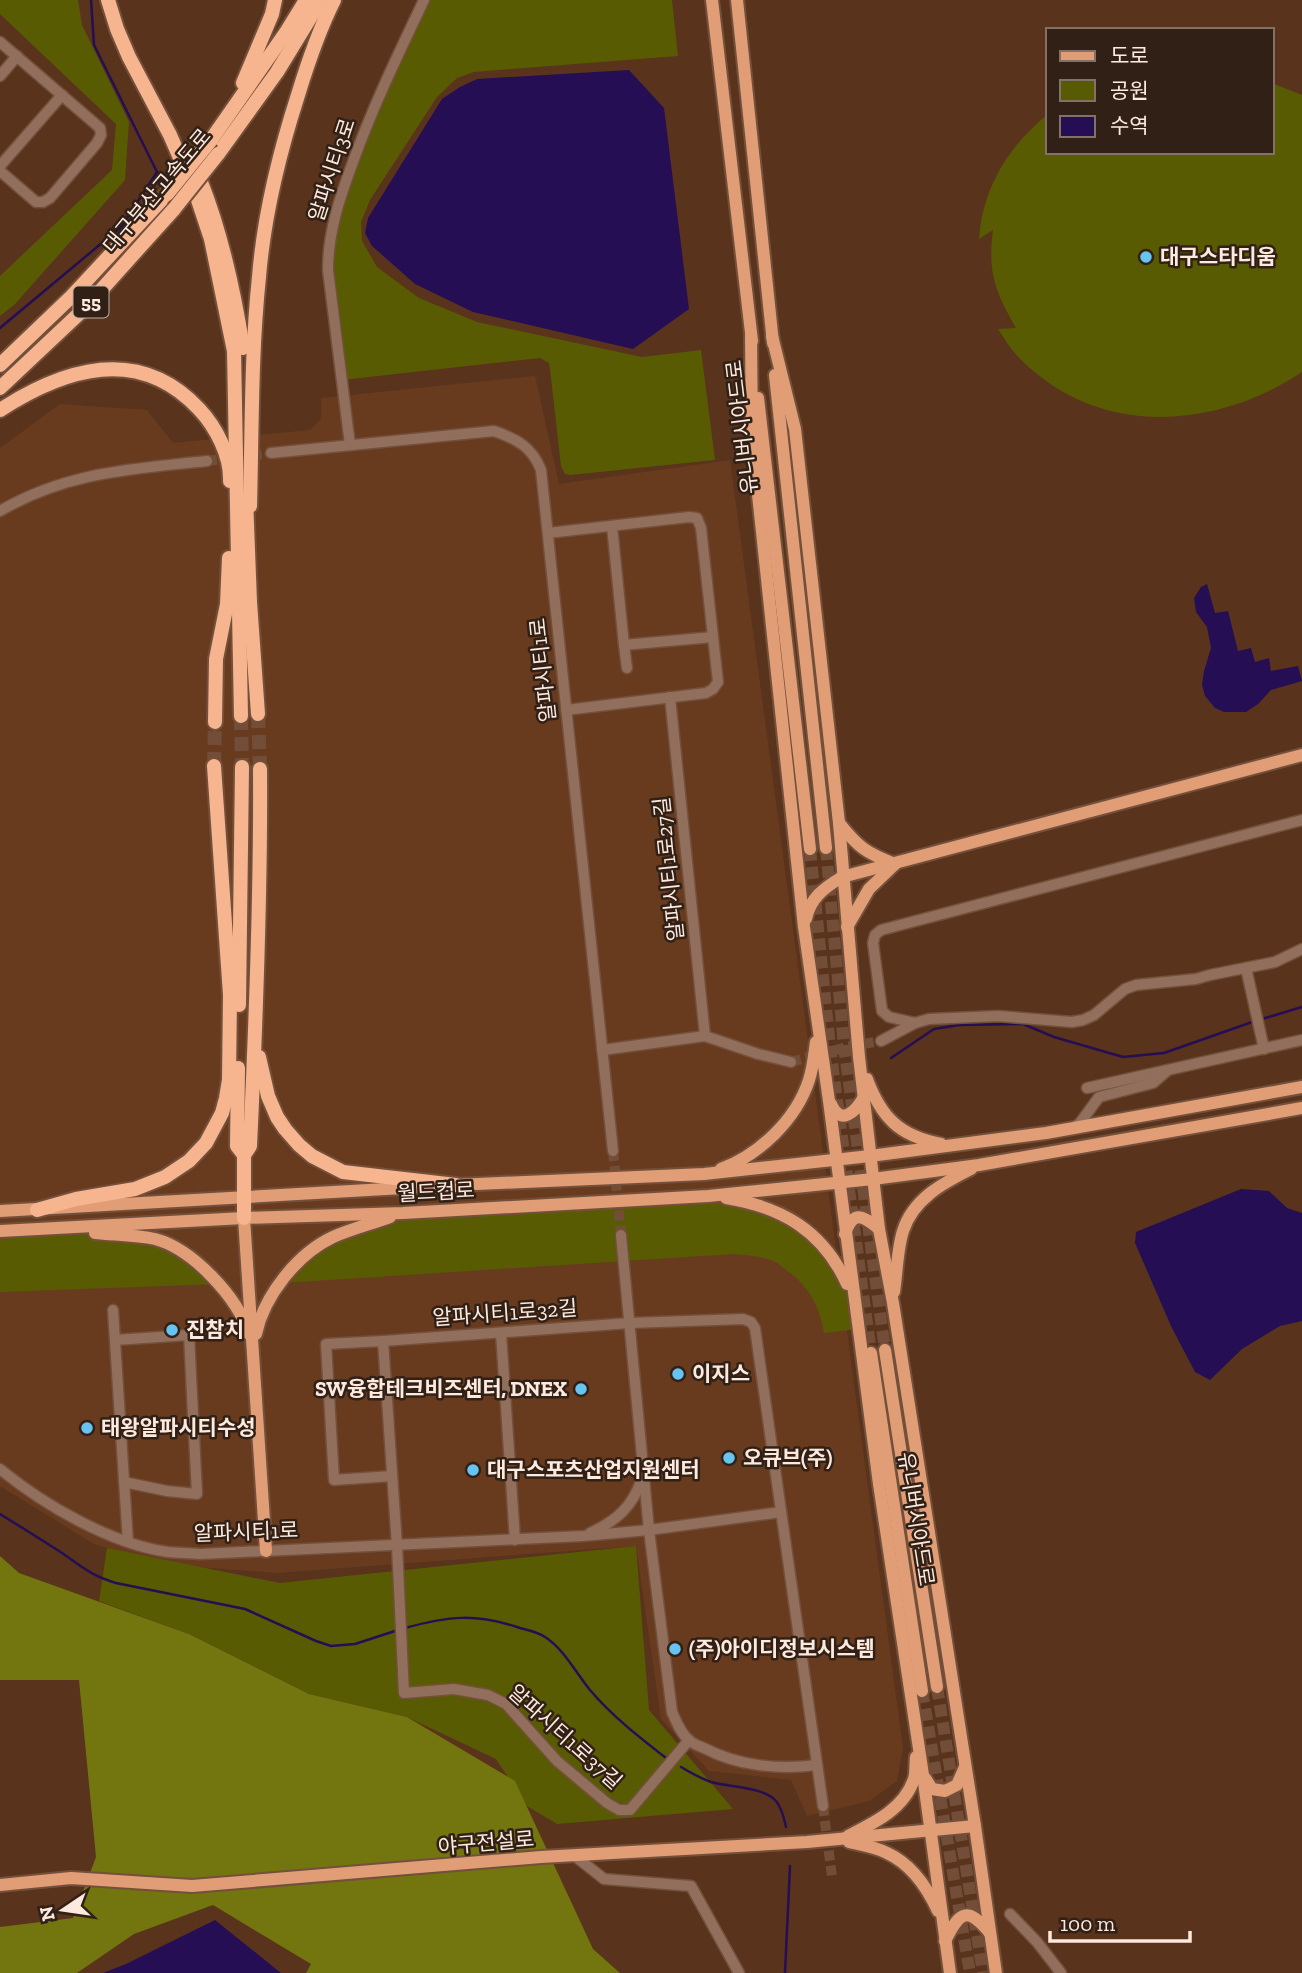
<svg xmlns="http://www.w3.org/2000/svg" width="1302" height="1973" font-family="'Zilla Slab','Noto Sans KR',serif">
<rect width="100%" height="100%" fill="#59331c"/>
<!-- built -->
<polygon fill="#683b1f" points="535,376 559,484 730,460 903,1748 897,1781 869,1801 807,1816 791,1780 709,1771 661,1719 636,1546 276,1573 158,1564 94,1544 0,1486 0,448 60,404 147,410 173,443 310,430 321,419 321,398"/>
<!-- green -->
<g fill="#595b03">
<polygon points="0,0 78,0 82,25 129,122 125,180 15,304 0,316 0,276 112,170 116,124 0,14"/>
<polygon points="424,0 672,0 678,56 498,70 474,72 457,78 437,97 370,200 361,222 362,241 377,267 419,298 477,322 642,357 701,350 715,460 570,475 565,474 561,466 550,369 549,363 540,358 342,380 328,270 351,168"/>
<path d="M1272 83 1302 95V372C1226 423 1122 437 1045 380 1034 372 1022 362 1013 351 1007 344 1003 336 998 329L1016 328C996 293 987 272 993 230L979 239C983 187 1008 147 1048 114V152H1272Z"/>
<path d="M708 1196 739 1200 805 1229 849 1288 858 1329 824 1333C820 1308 810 1288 789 1272 783 1268 778 1262 771 1260 758 1256 746 1255 733 1254L282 1283 306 1254 391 1217Z"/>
<polygon points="56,1229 156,1239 219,1284 0,1292 0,1231"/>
<polygon points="636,1546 649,1710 733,1809 557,1824 527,1806 496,1759 407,1717 309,1694 189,1634 99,1601 107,1548 280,1583"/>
</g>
<!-- forest -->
<polygon fill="#73750f" points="0,1556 19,1573 189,1634 309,1694 407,1717 515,1781 593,1949 620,1973 306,1973 311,1964 213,1905 134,1934 77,1973 0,1973 0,1927 73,1918 96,1857 79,1680 0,1680"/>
<!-- water -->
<g fill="#250e53">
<polygon points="629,70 664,108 689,309 633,349 473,312 415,284 372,246 365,233 368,218 442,99 460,87 477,79"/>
<polygon points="1207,584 1215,613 1228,611 1238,651 1251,648 1255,662 1269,658 1271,671 1298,666 1302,681 1271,690 1258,704 1246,712 1224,712 1215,708 1205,696 1202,685 1204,671 1211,648 1207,627 1196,612 1194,598 1201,587"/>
<polygon points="1241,1189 1269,1191 1287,1208 1302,1213 1302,1321 1280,1326 1242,1349 1210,1380 1195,1372 1171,1326 1135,1243 1136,1232"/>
<polygon points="215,1920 281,1973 103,1973 126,1964"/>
</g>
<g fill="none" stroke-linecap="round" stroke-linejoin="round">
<!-- stream -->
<g stroke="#250e53" stroke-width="2.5">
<polyline points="0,328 121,227 157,172 94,45 91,0"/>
<polyline points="1262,1019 1302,1007"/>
<polyline points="891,1058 934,1029 959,1025 1023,1024 1054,1037 1123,1057 1164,1053 1255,1021"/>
<path d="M0 1514C21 1527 42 1540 62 1553 84 1568 90 1575 116 1583L245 1609 316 1641 331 1646 355 1644 398 1630"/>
<path d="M405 1628C448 1616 476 1613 520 1628 528 1630 538 1632 545 1637 564 1649 576 1673 590 1690 612 1716 639 1737 666 1758"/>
<path d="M681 1767C691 1773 700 1778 711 1782 729 1787 764 1787 776 1801 782 1808 784 1818 786 1827"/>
<polyline points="785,1973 790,1866"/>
</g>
<!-- minor-tunnel -->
<g stroke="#724e39" stroke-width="10" stroke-dasharray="10 5" stroke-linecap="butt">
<polyline points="207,461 271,453"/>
<polyline points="791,1062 851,1046 881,1041"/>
<polyline points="613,1151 621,1235"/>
<polyline points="823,1806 832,1877"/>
</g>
<!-- major-tunnel -->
<g stroke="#724e39" stroke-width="12" stroke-dasharray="12 6" stroke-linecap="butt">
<polyline points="826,848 844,1046 885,1350"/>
<polyline points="810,849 830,1048 871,1353"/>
<polyline points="937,1687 983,1973"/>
<polyline points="922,1691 970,1973"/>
</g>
<!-- highway-tunnel -->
<g stroke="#724e39" stroke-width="14" stroke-dasharray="14 7" stroke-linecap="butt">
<polyline points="258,714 260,769"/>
<polyline points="241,716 242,767"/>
<polyline points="214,766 215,722"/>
</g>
<!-- minor casing -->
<g stroke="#73503b" stroke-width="13">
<g id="minor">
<polyline points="0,42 100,128 101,135 97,143 50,198 43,202 36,202 0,171"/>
<polyline points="0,76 17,56"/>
<polyline points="0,166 62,95"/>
<path d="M350 445 328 270C328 232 340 197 353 162 373 106 399 53 424 0"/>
<path d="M271 453 494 431C517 439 532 447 541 470L613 1151"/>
<path d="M0 511C67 472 132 469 207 461"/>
<polyline points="612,526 624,645 713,637"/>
<polyline points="548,533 689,517 697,518 701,528 718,682 713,689 706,693 566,710"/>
<polyline points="624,645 627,668"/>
<polyline points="670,697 705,1036"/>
<polyline points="1246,968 1264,1049"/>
<polyline points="915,1023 889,1017 882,1011 873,943 875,935 881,930 1302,820"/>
<polyline points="881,1041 915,1023 929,1019 998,1016 1072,1022 1083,1020 1094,1015 1125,989 1136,985 1196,979 1210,975 1275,962 1302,949"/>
<polyline points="602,1050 705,1036 758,1054 791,1062"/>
<polyline points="1087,1088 1302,1040"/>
<polyline points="1075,1127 1080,1123 1099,1097 1153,1083 1168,1070"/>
<path d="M621 1235 649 1530 672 1712C676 1721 681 1734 689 1740 693 1744 699 1746 704 1748 738 1766 779 1770 817 1765"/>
<polyline points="113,1310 128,1542"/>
<polyline points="501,1333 515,1540"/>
<polyline points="115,1340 189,1335 197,1494 167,1491 124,1482"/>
<polyline points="383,1341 326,1344 334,1480 392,1476"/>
<path d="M0 1469C44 1505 111 1544 168 1552 178 1553 189 1553 200 1554L583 1536 649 1530 781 1512"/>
<path d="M590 1533C616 1521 633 1507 642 1478"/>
<polyline points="689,1740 630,1810 619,1810 607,1803 557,1761 506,1704 488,1695 454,1689 404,1693 397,1546 383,1341 630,1323 743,1319 751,1322 755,1328 823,1806"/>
<polyline points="575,1856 604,1879 691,1886 739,1973"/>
<polyline points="1010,1914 1037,1942 1061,1973"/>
</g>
</g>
<!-- major casing -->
<g stroke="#73503b" stroke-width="16">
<g id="major">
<polyline points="712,0 752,341"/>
<polyline points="737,0 773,343"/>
<polyline points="751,336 752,438 804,927 829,1101 879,1484 923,1775 950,1973"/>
<polyline points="772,336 795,429 839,823 859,1057 879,1229 893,1303 975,1826 996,1973"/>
<polyline points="775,375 826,848"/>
<polyline points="758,398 810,849"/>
<path d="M839 823C858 847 866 853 895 864"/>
<path d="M806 919C810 898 824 888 842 877L1302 755"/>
<polyline points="847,927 869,889 895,864"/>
<path d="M867 1079C881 1117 899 1136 941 1144"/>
<path d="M831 1104C841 1127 856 1111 864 1097"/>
<path d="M721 1169C759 1155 796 1120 809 1080 813 1068 814 1055 816 1042"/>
<path d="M726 1198C782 1207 823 1231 847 1284"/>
<polyline points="0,1211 456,1185 704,1174 870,1156 1046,1133 1302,1087"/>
<polyline points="244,1218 266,1551"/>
<polyline points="0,1231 244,1218 403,1213 708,1196 873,1179 979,1165 1302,1108"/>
<path d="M95 1233C114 1235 136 1235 155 1239 193 1249 238 1298 249 1334"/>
<path d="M845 1234C853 1209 864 1216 879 1229"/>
<path d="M894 1292C897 1273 897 1250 903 1231 913 1199 943 1183 971 1169"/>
<path d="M256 1334C264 1296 297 1254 333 1237 351 1229 371 1224 390 1217"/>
<polyline points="885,1350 937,1687"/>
<polyline points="871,1353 922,1691"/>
<polyline points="925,1778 932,1789 945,1791 957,1785 965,1767"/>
<path d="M848 1836C874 1823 904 1809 914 1779 916 1773 915 1764 916 1757"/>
<path d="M849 1842C861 1845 876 1847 887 1853 911 1864 927 1887 938 1911"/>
<polyline points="0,1885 71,1878 192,1886 541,1857 807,1842 975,1826"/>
<path d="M945 1941C960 1911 967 1906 990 1933"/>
</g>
</g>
<!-- highway casing -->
<g stroke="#73503b" stroke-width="18">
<g id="highway">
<polyline points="108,0 117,29 129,57 170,135 197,197 211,239 234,351 241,716"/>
<polyline points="243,83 272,14 275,0"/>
<polyline points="211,140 287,31 306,0"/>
<polyline points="218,154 277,72 321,0"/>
<path d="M201 182C222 235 234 291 243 348"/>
<polyline points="0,365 72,296 167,194"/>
<polyline points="0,388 85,308 174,209"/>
<path d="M0 410C65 368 139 345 199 409 216 427 231 456 230 481"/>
<polyline points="246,498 250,602 258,714"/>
<path d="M250 506C252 429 251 353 259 277 264 215 279 154 298 95 308 62 319 30 334 0"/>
<polyline points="215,722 216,659 227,604 229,558"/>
<polyline points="239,1005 242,767"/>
<polyline points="259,1057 268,1096 277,1117 285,1129 299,1145 312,1156 343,1172 456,1185"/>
<polyline points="238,1068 237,1146 244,1155"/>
<polyline points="37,1210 76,1199 135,1189 165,1177 189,1161 206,1143 222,1113 226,1098 229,1080 230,995 214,766"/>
<path d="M244 1218V1155L250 1146C256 1020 261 894 260 769"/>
</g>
</g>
<!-- minor -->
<use href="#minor" stroke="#916f5c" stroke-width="10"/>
<!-- major -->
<use href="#major" stroke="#e19d76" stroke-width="12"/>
<!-- highway -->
<use href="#highway" stroke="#f6b48f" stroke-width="14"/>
<!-- highway-bridge casing -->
<g stroke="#73503b" stroke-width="18" stroke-linecap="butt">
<g id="highway-bridge">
<polyline points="167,194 211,140"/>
<polyline points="174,209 218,154"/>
</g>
</g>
<!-- highway-bridge -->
<use href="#highway-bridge" stroke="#f6b48f" stroke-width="14"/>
</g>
<!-- markers -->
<g fill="#67c4f0" stroke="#312016" stroke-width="2.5">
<circle cx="1146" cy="257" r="7"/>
<circle cx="172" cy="1330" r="7"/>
<circle cx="678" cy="1374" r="7"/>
<circle cx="581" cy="1389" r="7"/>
<circle cx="87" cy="1428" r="7"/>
<circle cx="729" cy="1458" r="7"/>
<circle cx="473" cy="1470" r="7"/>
<circle cx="675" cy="1649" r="7"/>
</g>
<g text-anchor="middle" stroke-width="5" stroke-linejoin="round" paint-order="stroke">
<!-- shield labels -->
<rect fill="#312016" stroke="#c0ada2" stroke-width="2" x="73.5" y="286.5" width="35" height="31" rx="5"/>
<g font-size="19" font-weight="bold" fill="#fde9de">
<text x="91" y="309">55</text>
</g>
<!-- street labels -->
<g font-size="21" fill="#fde9de" stroke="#312016">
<text transform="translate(332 170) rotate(-72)" y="7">알파시티3로</text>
<text transform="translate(157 191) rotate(-50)" y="7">대구부산고속도로</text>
<text transform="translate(742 427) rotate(-97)" y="7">유니버시아드로</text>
<text transform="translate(543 670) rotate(-96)" y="7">알파시티1로</text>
<text transform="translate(669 869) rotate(-96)" y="7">알파시티1로27길</text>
<text transform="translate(436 1192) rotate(-3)" y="7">월드컵로</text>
<text transform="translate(505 1313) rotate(-4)" y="7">알파시티1로32길</text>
<text transform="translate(916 1519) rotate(81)" y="7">유니버시아드로</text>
<text transform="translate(246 1532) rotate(-2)" y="7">알파시티1로</text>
<text transform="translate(565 1737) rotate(42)" y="7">알파시티1로37길</text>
<text transform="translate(486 1843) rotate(-5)" y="7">야구전설로</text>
</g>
<!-- poi labels -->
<g font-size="21" font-weight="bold" fill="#fde9de" stroke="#312016" text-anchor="start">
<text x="1160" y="264">대구스타디움</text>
<text x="186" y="1337">진참치</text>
<text x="692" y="1381">이지스</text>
<text x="567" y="1396" text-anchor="end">SW융합테크비즈센터, DNEX</text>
<text x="101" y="1435">태왕알파시티수성</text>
<text x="743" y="1465">오큐브(주)</text>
<text x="487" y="1477">대구스포츠산업지원센터</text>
<text x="689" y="1656">(주)아이디정보시스템</text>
</g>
</g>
<!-- legend -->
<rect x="1046" y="28" width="228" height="126" fill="#312016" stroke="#837066" stroke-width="2"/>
<rect x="1060" y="51" width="35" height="10" fill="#e19d76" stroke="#837066" stroke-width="2"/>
<text x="1110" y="63" font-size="21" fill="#fde9de">도로</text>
<rect x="1060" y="80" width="35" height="21" fill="#595b03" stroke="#837066" stroke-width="2"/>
<text x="1110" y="98" font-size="21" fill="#fde9de">공원</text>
<rect x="1060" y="116" width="35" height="21" fill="#250e53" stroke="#837066" stroke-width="2"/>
<text x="1110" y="133" font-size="21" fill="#fde9de">수역</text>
<!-- north arrow -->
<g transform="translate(63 1910) rotate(257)" stroke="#312016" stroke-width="5" paint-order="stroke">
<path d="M0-5L12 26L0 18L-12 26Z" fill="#fde9de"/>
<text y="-10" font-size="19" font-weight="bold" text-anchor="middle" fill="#fde9de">N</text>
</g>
<!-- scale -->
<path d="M1050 1931v10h140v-10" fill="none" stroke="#fde9de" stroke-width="3.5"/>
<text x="1060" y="1931" font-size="21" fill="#fde9de" stroke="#312016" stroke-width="5" paint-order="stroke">100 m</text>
</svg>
